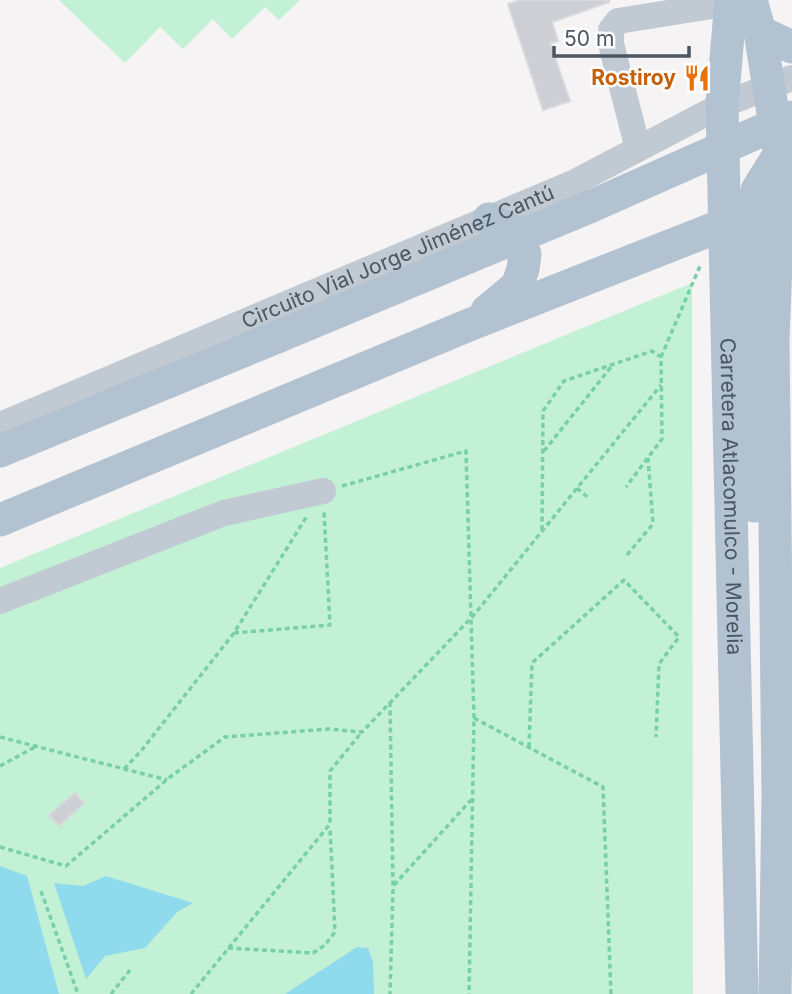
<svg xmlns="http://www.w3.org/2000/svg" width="792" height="994" font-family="Inter,sans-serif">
<rect width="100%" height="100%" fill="#f5f3f3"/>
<!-- green -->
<g fill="#c3f1d5">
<polygon points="59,0 300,0 279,20 265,7 232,39 213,19 183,49 160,27 125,63"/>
<polygon points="692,283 693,994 0,994 0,568"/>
</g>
<!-- water -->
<g fill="#90daee">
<polygon points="0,866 27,876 59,994 0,994"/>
<polygon points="106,876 193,903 177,912 145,948 105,956 86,979 54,883 83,886"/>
<polygon points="357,947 368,948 373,962 374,994 285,994"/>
</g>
<!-- building -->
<g fill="#cdcfd5" stroke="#d7d9de" stroke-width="2">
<polygon points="520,0 609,0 609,2 552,22 558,41 550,43 570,101 543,110 508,4"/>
<polygon points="75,793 84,803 59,826 49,815"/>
</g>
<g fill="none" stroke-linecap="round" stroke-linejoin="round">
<!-- path -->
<g stroke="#7ad0a6" stroke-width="3.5" stroke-dasharray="5 3.5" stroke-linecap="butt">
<polyline points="661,357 700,266"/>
<polyline points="544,451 611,367"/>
<polyline points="342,486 466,451 474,718 469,994"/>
<polyline points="577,488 590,499"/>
<polyline points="542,530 543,411 564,381 652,351 661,357 662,439 626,487"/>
<polyline points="627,555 653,524 648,458"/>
<polyline points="234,633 330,625 324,511"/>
<polyline points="390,702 393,887 390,994"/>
<polyline points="474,718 603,787 611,994"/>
<polyline points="0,737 167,780"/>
<polyline points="529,747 532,663 624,580 679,637 659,664 656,737"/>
<polyline points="0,766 35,747"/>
<polyline points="124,769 141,751 234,633 307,516"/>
<polyline points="0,847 66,866 170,777 225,737 329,729 362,732 473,616 661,385"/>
<polyline points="394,885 471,800"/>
<polyline points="41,891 78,994"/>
<polyline points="228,948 313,953 325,945 335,932 330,827"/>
<polyline points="111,994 130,970"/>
<polyline points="191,994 330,824 330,771 362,732"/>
</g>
<!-- minor -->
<g stroke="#c1cad2" stroke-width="26">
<polyline points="638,149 611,44 611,30 618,21 731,3"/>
<path id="s1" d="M0 425 573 183 722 105 792 78"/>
<polyline points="0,601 224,513 323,491"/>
</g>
<!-- major -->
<g stroke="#b3c2d1" stroke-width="33">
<path id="s2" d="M731 0 722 105 742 994"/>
<polyline points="751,0 760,32 780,157 773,340 778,795 775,994"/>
<polyline points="760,32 792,47"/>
<polyline points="487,311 517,286 523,269 525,254 511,230 489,219"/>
<polyline points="0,451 277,337"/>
<polyline points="0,520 469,325 743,217"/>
</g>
<!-- major-bridge -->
<g stroke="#b3c2d1" stroke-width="33">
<polyline points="277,337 594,205 792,117"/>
<polyline points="754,506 749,233 757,190 792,134"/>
</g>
</g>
<!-- icons -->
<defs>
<g id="restaurant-bare" transform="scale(2.1)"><path d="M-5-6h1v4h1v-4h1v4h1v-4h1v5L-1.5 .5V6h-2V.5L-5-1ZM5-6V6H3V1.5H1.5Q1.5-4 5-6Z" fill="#e8710a" stroke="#fff" stroke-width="2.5" paint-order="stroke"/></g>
</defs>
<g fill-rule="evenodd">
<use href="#restaurant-bare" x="697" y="78"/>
</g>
<g text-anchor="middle" stroke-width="5" stroke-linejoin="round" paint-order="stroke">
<!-- food labels -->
<g font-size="21" font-weight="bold" fill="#c56008" stroke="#fff" text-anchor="end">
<text x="676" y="85">Rostiroy</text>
</g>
<!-- street labels -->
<g font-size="21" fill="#4a5661" stroke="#fff">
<text dy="7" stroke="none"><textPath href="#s1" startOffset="432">Circuito Vial Jorge Jiménez Cantú</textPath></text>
<text dy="7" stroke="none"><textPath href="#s2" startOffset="497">Carretera Atlacomulco - Morelia</textPath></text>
</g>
</g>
<!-- scale -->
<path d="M554 46v10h135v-10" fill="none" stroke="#4a5661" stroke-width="3.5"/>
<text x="564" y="46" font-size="21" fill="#4a5661" stroke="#ffffff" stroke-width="5" paint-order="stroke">50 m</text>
</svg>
